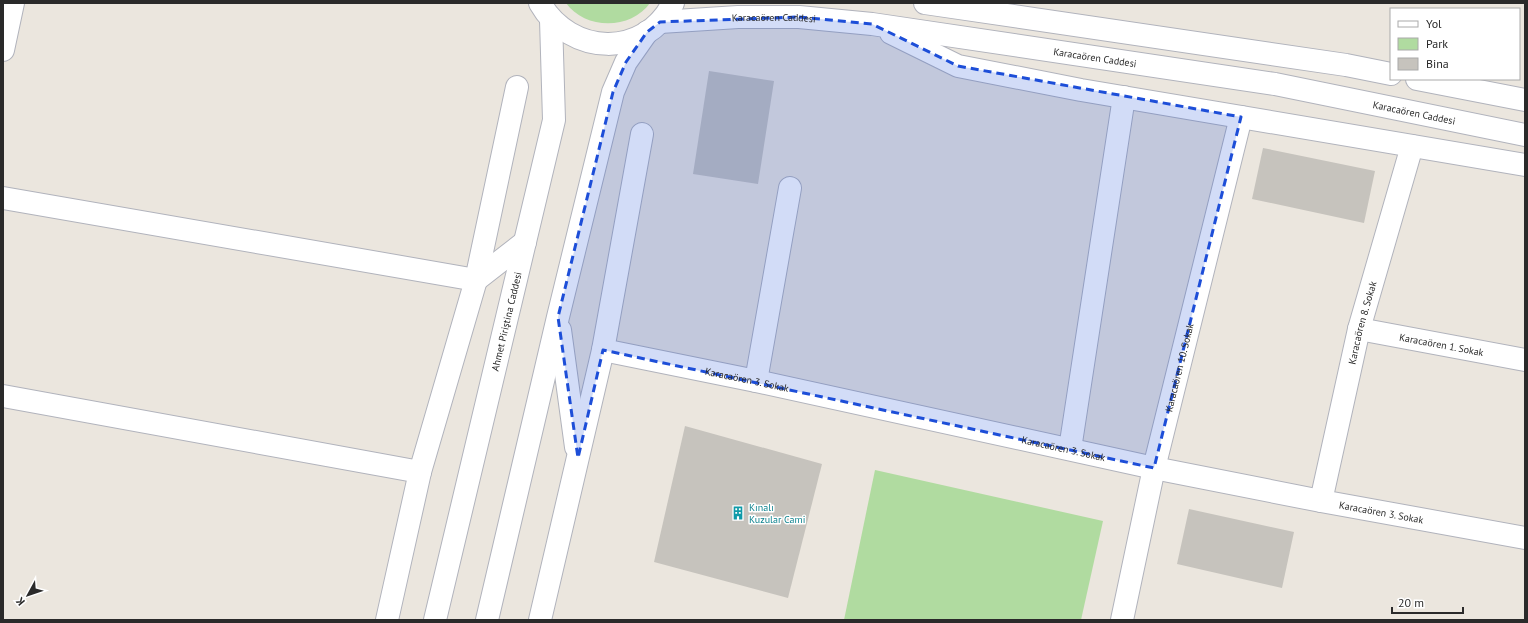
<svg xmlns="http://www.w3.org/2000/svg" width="1528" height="623" font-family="'PT Sans',sans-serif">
<rect width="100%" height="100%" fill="#ebe6de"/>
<!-- green -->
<g fill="#b0dba0">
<path d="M566 3H650C631 30 585 30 566 3Z"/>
<polygon points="875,470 1103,521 1081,620 844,620"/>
</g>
<!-- building -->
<g fill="#c6c3bd">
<polygon points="709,71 774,81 758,184 693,174"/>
<polygon points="1263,148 1375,171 1364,223 1252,199"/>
<polygon points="685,426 822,464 788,598 654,562"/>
<polygon points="1189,509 1294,532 1282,588 1177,564"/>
</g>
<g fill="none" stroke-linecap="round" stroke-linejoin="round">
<!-- minor casing -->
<g stroke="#b1b3bc" stroke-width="24">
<g id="minor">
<path d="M540 3C570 56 645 59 673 3"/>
<polyline points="925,3 1346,65 1391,74"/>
<path id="s1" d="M660 22 738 17H799L872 24 1275 84 1525 135"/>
<polyline points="891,33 958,66 1081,90 1525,165"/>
<polyline points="3,50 13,3"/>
<polyline points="1417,79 1525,100"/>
<polyline points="3,198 476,280 525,242"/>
<path id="s2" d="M1359 329 1525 360"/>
<polyline points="560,330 576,447"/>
<path id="s3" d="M603 350 756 381 1154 468 1321 501 1525 538"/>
<polyline points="756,381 790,188"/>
<polyline points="3,396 420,472"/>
<polyline points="1070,449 1124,97"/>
<path id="s4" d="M1321 501 1359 329 1412 146"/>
<polyline points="387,620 420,472 476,280 517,87"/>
<path id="s5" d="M435 620 554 120 551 20"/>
<polyline points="487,620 558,317 613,92 626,62 647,32"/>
<polyline points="540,620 603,350 642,134"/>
<path id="s6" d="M1122 620 1154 468 1241 117"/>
</g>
</g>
<!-- minor -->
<use href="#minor" stroke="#fff" stroke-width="22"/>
</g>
<!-- marked area -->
<path fill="#1d4ed8" fill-opacity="0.2" stroke="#1d4ed8" stroke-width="3" stroke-dasharray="8 5" stroke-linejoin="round" d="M799 17 872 24 958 66 1241 117 1154 468 603 350 578 458 558 317 613 92 626 62 647 32 660 22Z"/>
<!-- icons -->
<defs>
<g id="building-bare" transform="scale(1.08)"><path d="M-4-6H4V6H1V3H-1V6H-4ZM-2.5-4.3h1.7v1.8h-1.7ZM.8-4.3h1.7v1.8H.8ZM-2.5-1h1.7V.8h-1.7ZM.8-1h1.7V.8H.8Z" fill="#0f9aa8" stroke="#fff" stroke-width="2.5" paint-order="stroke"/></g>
</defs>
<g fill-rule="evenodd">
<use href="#building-bare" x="738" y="513"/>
</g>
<g text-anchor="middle" stroke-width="3" stroke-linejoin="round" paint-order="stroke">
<!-- street labels -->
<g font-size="10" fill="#2a2a2a" stroke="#fff">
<text dy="4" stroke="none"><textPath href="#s1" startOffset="114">Karacaören Caddesi</textPath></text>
<text dy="4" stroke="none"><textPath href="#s1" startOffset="438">Karacaören Caddesi</textPath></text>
<text dy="4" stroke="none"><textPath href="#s1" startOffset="762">Karacaören Caddesi</textPath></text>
<text dy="4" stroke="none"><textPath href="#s5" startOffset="307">Ahmet Piriştina Caddesi</textPath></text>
<text dy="4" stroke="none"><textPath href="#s4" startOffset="183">Karacaören 8. Sokak</textPath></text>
<text dy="4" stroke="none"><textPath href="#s2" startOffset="84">Karacaören 1. Sokak</textPath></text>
<text dy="4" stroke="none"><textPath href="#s6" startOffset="259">Karacaören 10. Sokak</textPath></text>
<text dy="4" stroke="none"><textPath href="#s3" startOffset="147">Karacaören 3. Sokak</textPath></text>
<text dy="4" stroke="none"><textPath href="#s3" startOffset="471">Karacaören 3. Sokak</textPath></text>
<text dy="4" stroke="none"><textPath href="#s3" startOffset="795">Karacaören 3. Sokak</textPath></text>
</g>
<!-- culture labels -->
<g font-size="10" fill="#0d838f" stroke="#fff" text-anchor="start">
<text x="749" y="511">Kınalı<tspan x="749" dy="12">Kuzular Cami</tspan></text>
</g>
</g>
<!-- border -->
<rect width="1528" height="623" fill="none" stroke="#2a2a2a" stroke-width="8"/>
<!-- legend -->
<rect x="1390" y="8" width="130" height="72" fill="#ffffff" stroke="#aaaaaa"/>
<rect x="1398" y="21" width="20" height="6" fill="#ffffff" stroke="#aaaaaa"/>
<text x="1426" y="28" font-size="12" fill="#2a2a2a">Yol</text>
<rect x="1398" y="38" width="20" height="12" fill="#b0dba0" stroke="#aaaaaa"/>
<text x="1426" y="48" font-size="12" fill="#2a2a2a">Park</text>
<rect x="1398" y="58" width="20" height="12" fill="#c6c3bd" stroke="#aaaaaa"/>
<text x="1426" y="68" font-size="12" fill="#2a2a2a">Bina</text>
<!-- north arrow -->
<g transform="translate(28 595) rotate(230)" stroke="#ffffff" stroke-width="3" paint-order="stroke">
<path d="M0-3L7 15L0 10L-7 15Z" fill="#2a2a2a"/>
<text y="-6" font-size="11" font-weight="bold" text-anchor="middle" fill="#2a2a2a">K</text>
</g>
<!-- scale -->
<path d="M1392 607v6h71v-6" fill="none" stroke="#2a2a2a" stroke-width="2"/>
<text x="1398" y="607" font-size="12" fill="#2a2a2a" stroke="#ffffff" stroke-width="3" paint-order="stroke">20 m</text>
</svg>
